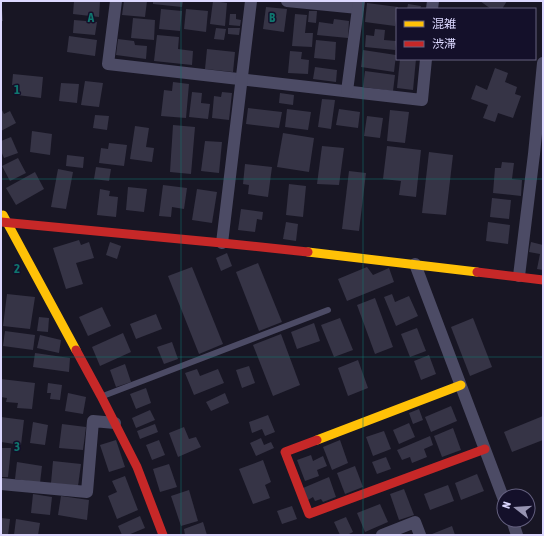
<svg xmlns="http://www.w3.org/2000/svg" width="544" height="536" font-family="'Asap Condensed','Noto Sans JP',sans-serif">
<rect width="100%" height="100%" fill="#181624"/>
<!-- building -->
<g fill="#363446">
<polygon points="74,1 100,1 99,17 73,14"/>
<polygon points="124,1 147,1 145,17 122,15"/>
<polygon points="153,1 183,1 182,7 153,4"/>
<polygon points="213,1 227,3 225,26 210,24"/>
<polygon points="480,1 507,1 502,9 491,9"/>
<polygon points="367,3 398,7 395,26 365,22"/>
<polygon points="408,4 421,6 420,9 407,9"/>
<polygon points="266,7 287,9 284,32 263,29"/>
<polygon points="161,9 182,11 180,31 159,29"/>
<polygon points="186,9 208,11 206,32 184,29"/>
<polygon points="1,10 2,10 3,21 1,21"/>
<polygon points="309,11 317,11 316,23 308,22"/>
<polygon points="230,14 236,14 236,19 241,20 240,26 229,25"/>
<polygon points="295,14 307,15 305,33 313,33 312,47 292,46"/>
<polygon points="133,18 155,20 154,40 131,38"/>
<polygon points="334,19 349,21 348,38 317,35 319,22 333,24"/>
<polygon points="74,20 97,22 95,35 73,33"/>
<polygon points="216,28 226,29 224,40 214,39"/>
<polygon points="228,28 240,28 239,35 228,34"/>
<polygon points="375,29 385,30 384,40 396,41 395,50 365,47 366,35 374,36"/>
<polygon points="157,35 179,37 178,49 193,51 192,65 154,61"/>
<polygon points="69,36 97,40 95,56 67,52"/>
<polygon points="118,39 134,41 135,45 147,46 146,59 116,55"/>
<polygon points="316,40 336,42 335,60 314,58"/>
<polygon points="207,49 235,52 233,72 205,69"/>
<polygon points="363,50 396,55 394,72 361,67"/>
<polygon points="290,51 302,52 301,59 309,60 308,74 288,73"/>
<polygon points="400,59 416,59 413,90 397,88"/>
<polygon points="315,67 337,70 336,82 313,79"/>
<polygon points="495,68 508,73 505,82 517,87 515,94 521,96 513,118 498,113 495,122 483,118 488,105 471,99 476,85 487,90"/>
<polygon points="365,71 395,75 393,91 363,87"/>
<polygon points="13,74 43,77 41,98 17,95 18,85 12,85"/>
<polygon points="85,81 103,83 99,107 81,105"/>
<polygon points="173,82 189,84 186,118 161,116 164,90 172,91"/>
<polygon points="61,83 79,84 77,103 59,101"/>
<polygon points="192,92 202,93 201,103 210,104 208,119 189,117"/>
<polygon points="222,92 232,93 229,120 212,118 214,96 221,97"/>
<polygon points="280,93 294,95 293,105 279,103"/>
<polygon points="322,99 335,100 331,129 318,127"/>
<polygon points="1,108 4,114 10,111 16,123 1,131"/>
<polygon points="248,108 282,112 279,128 246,124"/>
<polygon points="287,109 311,112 308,130 285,127"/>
<polygon points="339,109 360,112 358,128 336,125"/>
<polygon points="390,110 409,112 405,143 387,141"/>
<polygon points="95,115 109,116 107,130 93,128"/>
<polygon points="367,116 383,118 380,138 364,136"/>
<polygon points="173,125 195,127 191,174 170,172"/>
<polygon points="135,126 149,128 146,147 154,148 152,162 130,159"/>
<polygon points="32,131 52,134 50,155 30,152"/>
<polygon points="283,133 314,138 309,172 277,167"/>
<polygon points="11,137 18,153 4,158 1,151 1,141"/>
<polygon points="205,141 222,142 219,173 201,171"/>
<polygon points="109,143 127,145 124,166 99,163 101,148 108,149"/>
<polygon points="322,146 344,148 339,185 317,184"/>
<polygon points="387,146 421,150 416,197 399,195 401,181 383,179"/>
<polygon points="429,152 453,155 446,215 422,213"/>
<polygon points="67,155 84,157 83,168 66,166"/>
<polygon points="18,158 26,173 10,181 2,166"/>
<polygon points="502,162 514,163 512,179 522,180 521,196 493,193 495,168 501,168"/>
<polygon points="245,164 272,167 268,197 248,194 249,185 243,184"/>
<polygon points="96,167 111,169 109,181 94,179"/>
<polygon points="58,169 73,172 66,209 51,207"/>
<polygon points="349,171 366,173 359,231 342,229"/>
<polygon points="35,172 44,189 16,205 6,188"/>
<polygon points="289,184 306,186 303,217 286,215"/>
<polygon points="163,185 187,188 184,209 172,207 171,217 159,216"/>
<polygon points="128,187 147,189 144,212 126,210"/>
<polygon points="100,189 110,191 109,196 118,197 116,217 97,215"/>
<polygon points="197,189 217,192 212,223 192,220"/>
<polygon points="492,198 511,200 509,219 490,217"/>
<polygon points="241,209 263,212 262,220 257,219 255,232 238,230"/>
<polygon points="286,222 298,224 296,241 283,239"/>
<polygon points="488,222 510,225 508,244 486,241"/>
<polygon points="79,240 81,245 89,242 94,258 76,263 83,284 66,289 53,248"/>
<polygon points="110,242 121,246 117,259 106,255"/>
<polygon points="531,242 543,245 543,270 537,269 540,254 529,252"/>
<polygon points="227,253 232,266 221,271 216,258"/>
<polygon points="258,263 282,322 259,331 236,272"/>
<polygon points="192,267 223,344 199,354 168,276"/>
<polygon points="367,267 373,275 389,268 394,282 347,301 338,279"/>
<polygon points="7,294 35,297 30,329 3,326"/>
<polygon points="392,294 395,302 409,296 418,316 396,326 384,297"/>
<polygon points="375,298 393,347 375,354 357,305"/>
<polygon points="102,307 111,326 88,336 79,317"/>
<polygon points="156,314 162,329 136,339 130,324"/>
<polygon points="39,317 49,318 48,332 37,331"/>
<polygon points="340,318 353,350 334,357 321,325"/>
<polygon points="473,318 492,367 470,376 451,327"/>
<polygon points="314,323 320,341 297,349 291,332"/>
<polygon points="417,328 426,351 410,357 401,334"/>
<polygon points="5,331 35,335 33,350 3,346"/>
<polygon points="123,333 131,352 100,366 92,347"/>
<polygon points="281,334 300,385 273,396 253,345"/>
<polygon points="40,335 61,340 59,353 37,348"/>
<polygon points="172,342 178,359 164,364 157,347"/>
<polygon points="35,353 70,358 69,372 33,367"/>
<polygon points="429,355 436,374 421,380 414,361"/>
<polygon points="358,360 368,388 348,396 338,368"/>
<polygon points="125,364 131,382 116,387 110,370"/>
<polygon points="249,366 255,383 242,388 236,370"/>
<polygon points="197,369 200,376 218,369 224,383 194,395 185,373"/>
<polygon points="1,379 35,383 32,409 17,408 18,403 6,402 7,398 1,397"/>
<polygon points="48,383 62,385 60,400 50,399 51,393 47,393"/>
<polygon points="146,388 151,403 136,409 130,394"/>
<polygon points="68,393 86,397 83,414 65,411"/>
<polygon points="225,393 229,403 211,411 206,402"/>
<polygon points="451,406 457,421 431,432 425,417"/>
<polygon points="419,409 423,420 413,424 409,413"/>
<polygon points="150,410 155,420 136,428 132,418"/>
<polygon points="268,415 275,432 265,436 262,429 252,433 249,422"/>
<polygon points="543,416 543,440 512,452 504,432"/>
<polygon points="1,417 24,420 21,445 1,442"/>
<polygon points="33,422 48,425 45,445 30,443"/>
<polygon points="409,423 415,437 399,444 393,430"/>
<polygon points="62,424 86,427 83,450 59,448"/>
<polygon points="155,424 158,432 140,439 137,431"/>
<polygon points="184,427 189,439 196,437 201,447 178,457 169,433"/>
<polygon points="453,428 461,450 442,457 434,436"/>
<polygon points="384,431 391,449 373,456 366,437"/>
<polygon points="430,436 433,445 424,449 427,457 412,463 410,457 402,460 397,450"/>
<polygon points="261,438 264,445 271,442 274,448 256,456 250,443"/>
<polygon points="116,440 125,467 109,472 100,445"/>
<polygon points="159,440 165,455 152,460 146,445"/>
<polygon points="340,440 348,463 332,470 323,447"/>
<polygon points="1,448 11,448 8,477 1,477"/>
<polygon points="311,455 313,461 323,456 327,466 317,470 319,476 305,481 297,460"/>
<polygon points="386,457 391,469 377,474 372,462"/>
<polygon points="263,460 271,482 265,485 270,498 253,504 239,469"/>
<polygon points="53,461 81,464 78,486 51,483"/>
<polygon points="17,462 42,466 40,483 15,479"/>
<polygon points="169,464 177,487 160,492 153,469"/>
<polygon points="355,466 363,487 345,494 337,473"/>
<polygon points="477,474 484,491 461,500 455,483"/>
<polygon points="125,476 138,510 117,519 108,496 117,492 112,481"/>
<polygon points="329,477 336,497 323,502 321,499 315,501 313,497 308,500 303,488"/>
<polygon points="448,485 454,501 430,510 424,494"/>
<polygon points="404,489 414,515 399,520 390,494"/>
<polygon points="189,490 198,521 181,526 171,496"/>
<polygon points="33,494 52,497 50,515 31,513"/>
<polygon points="61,496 89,500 87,520 58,515"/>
<polygon points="380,504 388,522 365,532 357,513"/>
<polygon points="292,506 297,519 282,524 277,511"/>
<polygon points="140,516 145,528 128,535 122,535 118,526"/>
<polygon points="346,517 353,532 347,535 340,535 334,522"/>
<polygon points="1,518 10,519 8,535 1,535"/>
<polygon points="16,519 40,523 38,535 14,535"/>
<polygon points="203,522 207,535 185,535 184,529"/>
<polygon points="452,526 455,535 433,535 432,534"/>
</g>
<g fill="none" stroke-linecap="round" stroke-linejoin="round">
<!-- lane -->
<polyline stroke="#4c4b65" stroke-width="6" points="103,396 328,310"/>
<!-- street -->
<g stroke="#4c4b65" stroke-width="12">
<polyline points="116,1 108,64 422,100 426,59"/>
<polyline points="287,1 358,8"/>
<polyline points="432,9 433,1"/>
<polyline points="347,91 359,1"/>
<polyline points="222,243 251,1"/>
<polyline points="415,264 504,500"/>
<polyline points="519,276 534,154 543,63"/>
<polyline points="1,484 87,492 93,421 115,423"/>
<polyline points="512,520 517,535"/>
<polyline points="382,535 415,522 420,535"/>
</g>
<!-- slow -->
<g stroke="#ffc107" stroke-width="9">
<polyline points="3,215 76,350"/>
<polyline points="308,252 477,272"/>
<polyline points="317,440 461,385"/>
</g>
<!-- jam -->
<g stroke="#c62828" stroke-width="9">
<polyline points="1,222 222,243 308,252"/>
<polyline points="477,272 543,280"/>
<polyline points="76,350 101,396 137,467 163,535"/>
<polyline points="317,440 285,452 309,514 485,449"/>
</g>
</g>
<!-- grid -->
<path fill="none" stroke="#0f766e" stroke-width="1" stroke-opacity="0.55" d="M181 1V535M363 1V535M1 179H543M1 357H543"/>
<g font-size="13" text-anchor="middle" font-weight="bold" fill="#0f766e" stroke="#14102a" stroke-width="3" stroke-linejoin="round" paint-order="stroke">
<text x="91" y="22">A</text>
<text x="272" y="22">B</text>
<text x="17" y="94">1</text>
<text x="17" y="273">2</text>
<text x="17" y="451">3</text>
</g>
<!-- border -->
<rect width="544" height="536" fill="none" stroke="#dcd8ff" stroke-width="4"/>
<!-- legend -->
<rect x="396" y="8" width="140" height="52" fill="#14102a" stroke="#64607f"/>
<rect x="404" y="21" width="20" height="6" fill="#ffc107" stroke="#64607f"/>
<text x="432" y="28" font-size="12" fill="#dcd8ff">混雑</text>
<rect x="404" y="41" width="20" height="6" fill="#c62828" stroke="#64607f"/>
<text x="432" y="48" font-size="12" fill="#dcd8ff">渋滞</text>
<!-- north arrow -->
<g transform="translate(516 508) rotate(287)"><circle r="19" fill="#14102a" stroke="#64607f"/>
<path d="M0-3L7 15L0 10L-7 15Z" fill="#9794b2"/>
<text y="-6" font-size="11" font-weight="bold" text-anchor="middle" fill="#dcd8ff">N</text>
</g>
</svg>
